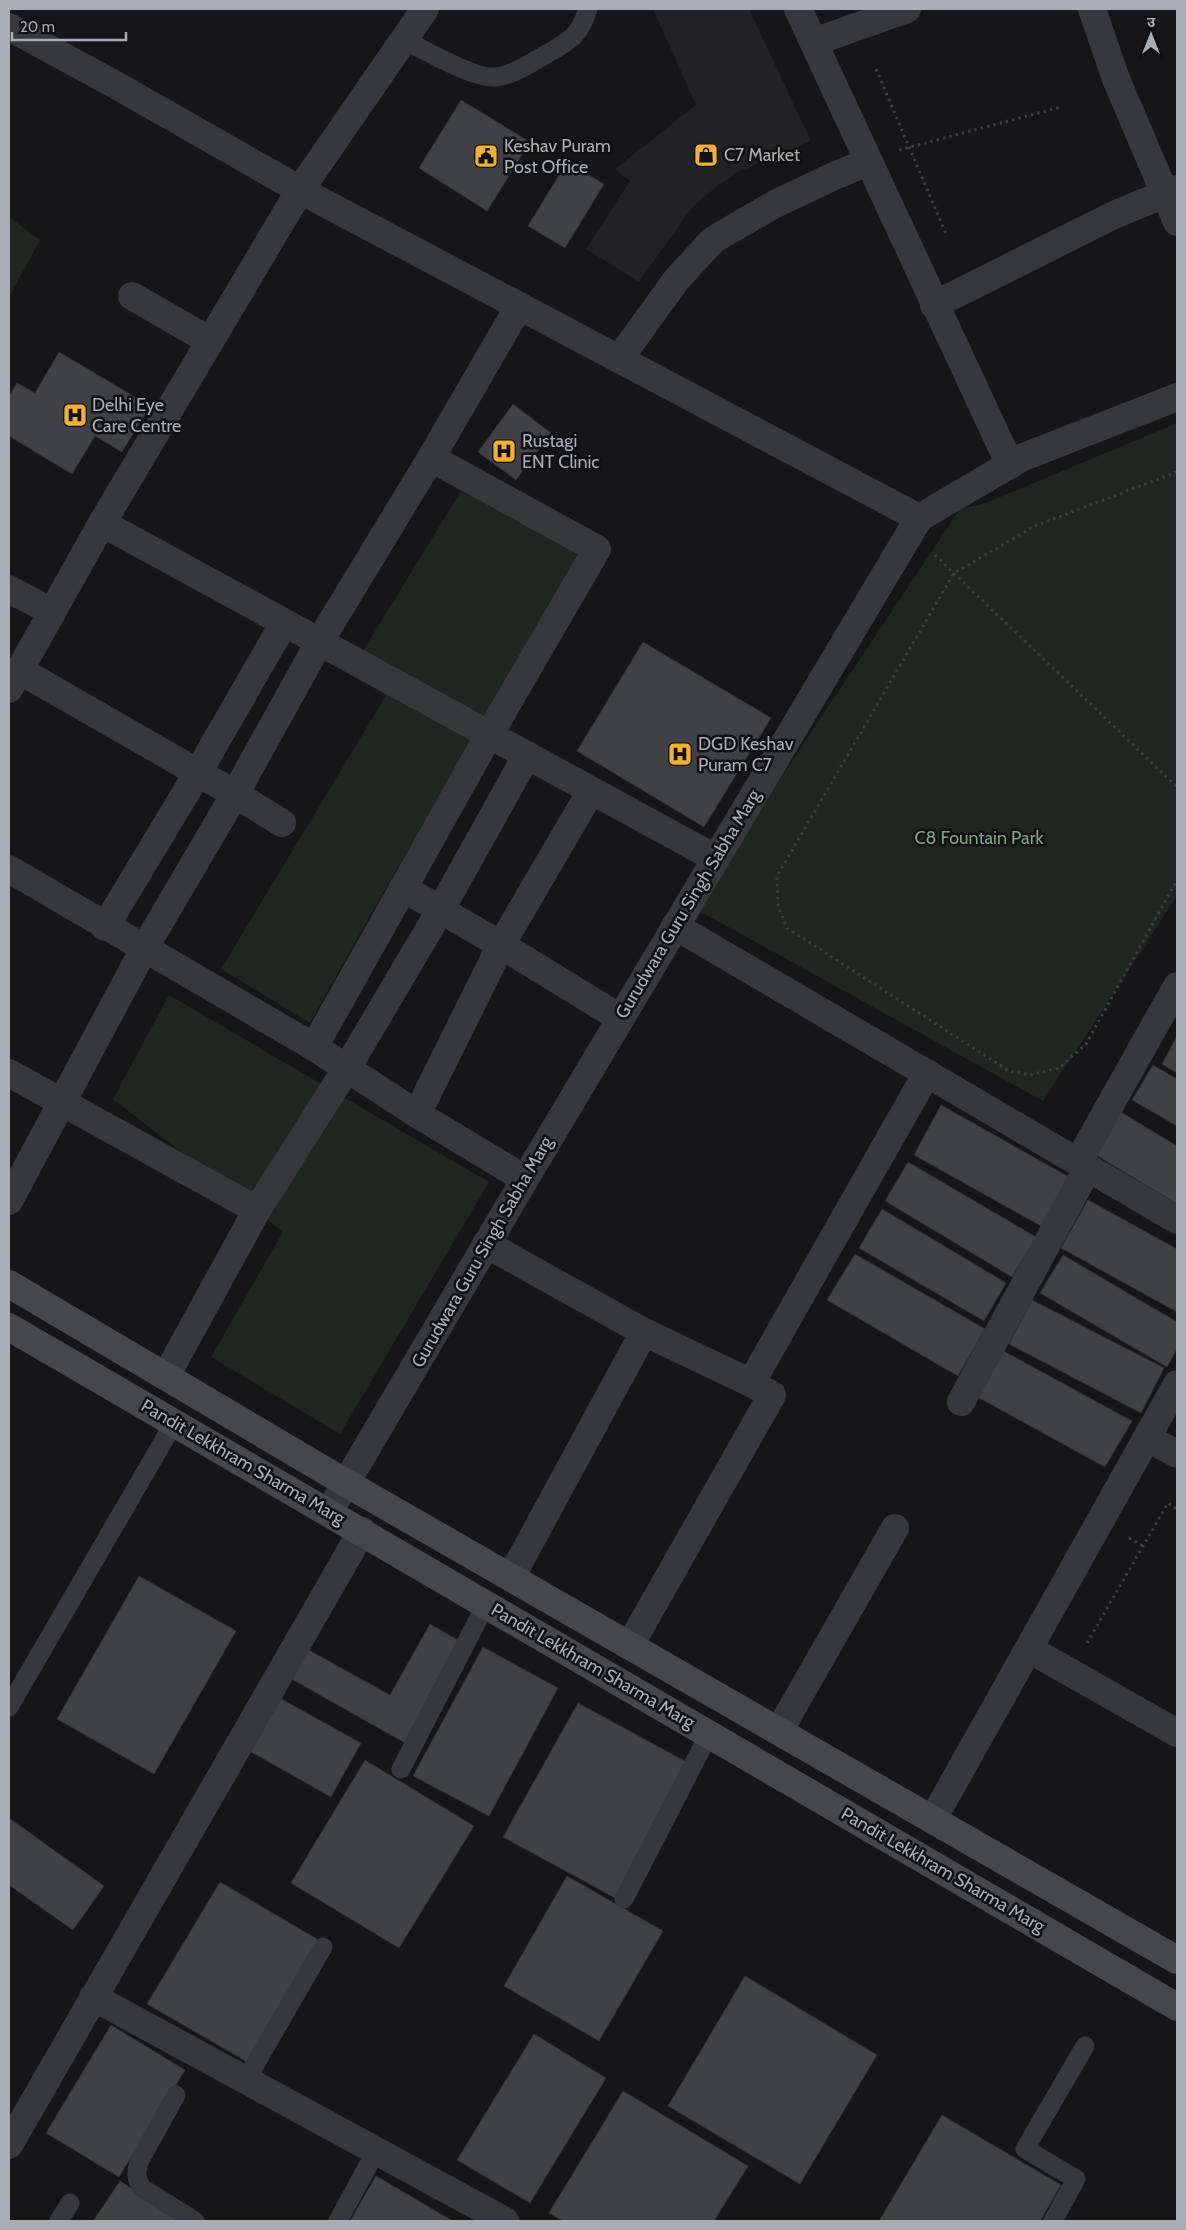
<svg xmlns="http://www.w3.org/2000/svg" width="1186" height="2230" font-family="Cabin,'Noto Sans Devanagari',sans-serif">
<rect width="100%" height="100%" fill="#161618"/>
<!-- built -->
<polygon fill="#222225" points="653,9 749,9 811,141 736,173 716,187 691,209 639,282 586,249 630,181 615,169 696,105"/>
<!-- green -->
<g fill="#1e261f">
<polygon points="9,217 40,240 9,297"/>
<polygon points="1177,423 1177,896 1043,1101 694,908 960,509 986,503"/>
<polygon points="461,491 580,552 370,916 310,1023 221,969 393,684 361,654"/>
<polygon points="169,995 489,1182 340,1434 211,1357 283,1232 113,1099"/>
</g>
<!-- building -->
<g fill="#404145" stroke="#303034">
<polygon points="461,100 530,142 487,211 419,168"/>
<polygon points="567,162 604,184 565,248 528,226"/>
<polygon points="59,352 150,406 122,452 95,436 72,474 9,436 9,396 17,383 35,393"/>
<polygon points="513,404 551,433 516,480 478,452"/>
<polygon points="643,642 771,718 704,827 577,751"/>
<polygon points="1177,1036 1177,1073 1162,1064"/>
<polygon points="1153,1065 1177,1079 1177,1126 1132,1100"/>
<polygon points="941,1105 1069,1177 1041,1226 914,1155"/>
<polygon points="1114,1108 1177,1146 1177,1204 1088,1150"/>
<polygon points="908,1162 1036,1237 1012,1277 885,1201"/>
<polygon points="1088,1200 1177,1249 1177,1312 1061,1248"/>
<polygon points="882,1209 1006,1283 984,1321 859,1248"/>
<polygon points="855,1254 985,1329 958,1376 827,1300"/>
<polygon points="1063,1255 1177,1322 1177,1349 1167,1367 1040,1293"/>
<polygon points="1032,1300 1164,1368 1141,1413 1009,1344"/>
<polygon points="998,1348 1132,1421 1105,1467 972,1394"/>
<polygon points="139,1576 236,1631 154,1774 57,1719"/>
<polygon points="430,1624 463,1643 407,1744 288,1677 305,1648 390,1695"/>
<polygon points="483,1647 558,1688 489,1816 413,1776"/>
<polygon points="276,1696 361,1743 331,1797 246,1749"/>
<polygon points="578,1703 692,1765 617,1899 503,1837"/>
<polygon points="365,1760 474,1826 399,1948 291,1883"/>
<polygon points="9,1818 104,1886 73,1930 9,1885"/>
<polygon points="567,1876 663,1931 599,2041 504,1986"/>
<polygon points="220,1882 322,1942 249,2063 147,2004"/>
<polygon points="745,1976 877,2055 800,2184 668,2106"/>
<polygon points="111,2025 185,2070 119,2177 46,2133"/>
<polygon points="534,2034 606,2078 530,2203 457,2160"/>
<polygon points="623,2091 748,2166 714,2221 563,2221 549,2213"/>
<polygon points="942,2115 1061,2185 1040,2221 879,2221"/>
<polygon points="376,2176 453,2221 350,2221"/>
<polygon points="120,2181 181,2221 93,2221"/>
</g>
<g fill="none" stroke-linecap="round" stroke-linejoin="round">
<!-- path -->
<g stroke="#3d3f44" stroke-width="3" stroke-dasharray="2.5 4" stroke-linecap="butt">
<polyline points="876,69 946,234"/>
<polyline points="899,150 1061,107"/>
<polyline points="1177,472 1035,526 954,573 777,876 778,906 787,928 1009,1071 1030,1075 1059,1068 1086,1044 1177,880"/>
<polyline points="935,555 1177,787"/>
<polyline points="1129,1538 1143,1546"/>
<polyline points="1087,1643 1168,1503 1177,1509"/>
</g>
<!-- service -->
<g stroke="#37383d" stroke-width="19">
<path d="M404 40C425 50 474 79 496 77 511 76 533 62 545 55 570 41 579 37 588 9"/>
<polyline points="9,1707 174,1423"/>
<polyline points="401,1769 486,1604"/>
<polyline points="624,1899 709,1734"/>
<polyline points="246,2080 323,1947"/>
<path d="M176 2095 140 2160C136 2171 135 2178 142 2188L195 2221"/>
<polyline points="59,2221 70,2203"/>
<polyline points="338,2221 376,2151"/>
<polyline points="1053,2221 1076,2179 1025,2149 1085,2046"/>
</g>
<!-- minor -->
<g stroke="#37383d" stroke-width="28">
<polyline points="798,9 1010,465"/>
<polyline points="1092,9 1116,79 1177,222"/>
<polyline points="9,27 114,84 300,190 919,518"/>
<polyline points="814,42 907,9"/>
<polyline points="132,296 210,341"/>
<polyline points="934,305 1114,215 1177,189"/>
<polyline points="619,359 677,279 713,240 775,204 834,176 868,162"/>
<polyline points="102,523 715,858"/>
<polyline points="9,589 52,612"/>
<polyline points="19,670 235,794 282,823"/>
<polyline points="9,689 102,523 300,190 425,9"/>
<polyline points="9,869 314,1047 417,1114 525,1179"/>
<polyline points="403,888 501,945 620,1018"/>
<polyline points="675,926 1177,1220"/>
<polyline points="105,927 197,774 284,623"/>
<polyline points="314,1047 489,735 597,549 431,458"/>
<polyline points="9,1073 257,1210"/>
<polyline points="417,1114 501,945 591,791"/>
<polyline points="1078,1162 1177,986"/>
<polyline points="9,1201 144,949 235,794 320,641 431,458 519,306"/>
<polyline points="486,1244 644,1332 751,1383 772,1395 630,1645"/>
<polyline points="166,1376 257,1210 347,1068 441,909 527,755"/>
<polyline points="751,1383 927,1073"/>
<polyline points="961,1402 1088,1168"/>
<polyline points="1147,1438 1177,1454"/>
<polyline points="329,1512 525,1179 919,518 1021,458 1177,397"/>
<polyline points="511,1577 644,1332"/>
<polyline points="1029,1649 1177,1733"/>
<polyline points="779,1731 895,1528"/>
<polyline points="933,1819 1177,1384"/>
<polyline points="93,1997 505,2221"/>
<polyline points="9,2145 362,1531"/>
</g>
<!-- secondary -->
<g stroke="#45474d" stroke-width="28">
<polyline points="9,1284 346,1483 1177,1960"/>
<polyline points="9,1327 1177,2007"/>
</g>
</g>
<!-- icons -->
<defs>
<g id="shop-square" transform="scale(1.25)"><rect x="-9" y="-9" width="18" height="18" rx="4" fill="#f2b134" stroke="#111113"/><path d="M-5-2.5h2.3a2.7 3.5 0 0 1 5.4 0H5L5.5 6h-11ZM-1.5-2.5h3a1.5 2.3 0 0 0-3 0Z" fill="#111"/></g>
<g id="civic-square" transform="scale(1.25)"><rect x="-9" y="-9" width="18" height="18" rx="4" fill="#f2b134" stroke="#111113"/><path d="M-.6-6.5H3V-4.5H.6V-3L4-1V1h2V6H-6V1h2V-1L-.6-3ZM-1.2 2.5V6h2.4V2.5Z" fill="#111"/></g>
<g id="hospital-square" transform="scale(1.25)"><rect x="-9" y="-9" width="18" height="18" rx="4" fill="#f2b134" stroke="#111113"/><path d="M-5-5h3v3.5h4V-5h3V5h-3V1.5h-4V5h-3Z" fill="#111"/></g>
</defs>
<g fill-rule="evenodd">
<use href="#shop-square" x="706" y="155"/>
<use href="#civic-square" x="486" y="156"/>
<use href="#hospital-square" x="75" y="415"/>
<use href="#hospital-square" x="504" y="451"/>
<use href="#hospital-square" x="680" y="754"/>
</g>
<g text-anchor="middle" stroke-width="5" stroke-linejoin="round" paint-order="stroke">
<!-- poi labels -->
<g font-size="18" fill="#a8adb8" stroke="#111113" text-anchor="start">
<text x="504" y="152">Keshav Puram<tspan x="504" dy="21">Post Office</tspan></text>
<text x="724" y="161">C7 Market</text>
<text x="92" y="411">Delhi Eye<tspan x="92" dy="21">Care Centre</tspan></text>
<text x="522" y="447">Rustagi<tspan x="522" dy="21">ENT Clinic</tspan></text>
<text x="698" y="750">DGD Keshav<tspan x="698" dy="21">Puram C7</tspan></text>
</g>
<!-- park labels -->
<g font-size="18" fill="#7fa381" stroke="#111113">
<text x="979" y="844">C8 Fountain Park</text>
</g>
<!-- street labels -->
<g font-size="18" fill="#a8adb8" stroke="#111113">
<text transform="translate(688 904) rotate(-59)" y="6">Gurudwara Guru Singh Sabha Marg</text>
<text transform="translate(482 1252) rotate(-60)" y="6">Gurudwara Guru Singh Sabha Marg</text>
<text transform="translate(243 1462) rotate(30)" y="6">Pandit Lekkhram Sharma Marg</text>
<text transform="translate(593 1666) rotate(30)" y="6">Pandit Lekkhram Sharma Marg</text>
<text transform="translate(943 1870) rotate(30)" y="6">Pandit Lekkhram Sharma Marg</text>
</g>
</g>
<!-- border -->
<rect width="1186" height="2230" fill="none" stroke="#a8adb8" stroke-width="20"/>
<!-- north arrow -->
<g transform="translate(1151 35)" stroke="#111113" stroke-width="4" paint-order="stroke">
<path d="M0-4L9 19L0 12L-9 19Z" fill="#a8adb8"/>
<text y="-8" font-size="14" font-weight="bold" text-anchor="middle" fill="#a8adb8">उ</text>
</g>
<!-- scale -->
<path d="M12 32v8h114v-8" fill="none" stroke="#a8adb8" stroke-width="2.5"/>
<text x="20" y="32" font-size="15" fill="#a8adb8" stroke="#111113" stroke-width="4" paint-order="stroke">20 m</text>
</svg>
